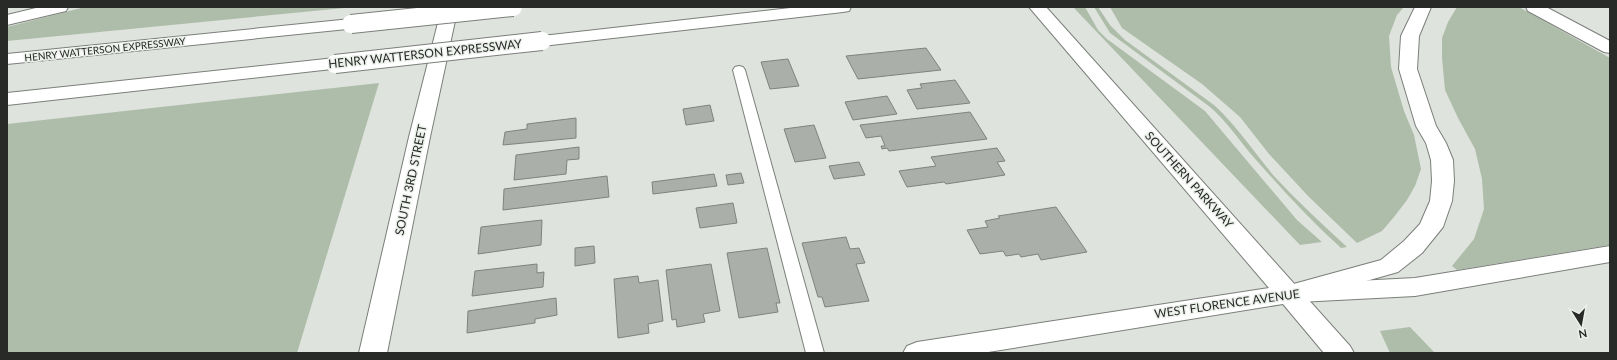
<svg xmlns="http://www.w3.org/2000/svg" width="1617" height="360" font-family="Lato,sans-serif">
<rect width="100%" height="100%" fill="#dfe3dd"/>
<!-- green -->
<g fill="#aebda9">
<polygon points="85,7 355,7 7,41 7,27"/>
<polygon points="1073,7 1085,7 1098,30 1107,39 1205,111 1297,220 1322,242 1300,245"/>
<path d="M1094 7H1098L1110 25 1125 40 1214 105C1237 126 1254 152 1274 176 1297 201 1322 224 1347 247L1341 248C1308 218 1279 186 1250 153 1237 137 1226 121 1210 107L1110 33Z"/>
<polygon points="1110,7 1404,7 1397,15 1389,36 1391,67 1404,111 1414,135 1421,169 1415,186 1407,200 1394,217 1382,231 1357,243 1308,196 1269,154 1240,117 1202,84 1122,28"/>
<polygon points="1457,7 1519,7 1610,58 1610,245 1457,270 1452,266 1474,239 1484,209 1482,179 1475,149 1458,118 1445,90 1442,58 1442,38 1448,22"/>
<polygon points="379,83 297,353 7,353 7,124"/>
<polygon points="1410,327 1434,352 1390,353 1380,331"/>
</g>
<!-- building -->
<g fill="#abafaa" stroke="#7f837e">
<polygon points="926,48 941,70 858,79 846,56"/>
<polygon points="788,59 799,86 770,89 761,62"/>
<polygon points="955,80 970,103 917,109 907,90 922,88 920,84"/>
<polygon points="887,96 897,114 853,120 845,102"/>
<polygon points="710,105 714,121 686,125 683,109"/>
<polygon points="970,112 987,139 889,151 887,148 882,149 881,146 885,146 881,136 866,138 860,125"/>
<polygon points="576,118 576,138 503,145 505,132 527,129 527,124"/>
<polygon points="814,125 826,158 795,162 784,129"/>
<polygon points="579,147 579,159 567,160 566,174 514,180 516,155"/>
<polygon points="997,148 1005,161 997,162 1005,175 946,184 944,182 907,187 899,171 936,166 931,157"/>
<polygon points="859,162 865,175 834,179 829,166"/>
<polygon points="741,173 744,183 728,185 726,175"/>
<polygon points="714,174 717,186 653,194 652,182"/>
<polygon points="607,176 609,197 503,210 504,189"/>
<polygon points="733,203 737,223 700,228 696,208"/>
<polygon points="1056,207 1087,252 1041,260 1038,254 1021,257 1019,254 1006,256 1003,251 980,254 967,230 988,227 985,221 1000,218 998,216"/>
<polygon points="542,220 541,245 478,254 481,227"/>
<polygon points="846,237 850,249 859,248 865,263 856,264 869,301 825,307 822,297 818,297 802,243"/>
<polygon points="594,246 595,263 575,266 575,248"/>
<polygon points="767,248 780,303 776,303 778,312 739,318 727,253"/>
<polygon points="537,264 537,273 544,272 543,287 472,296 475,271"/>
<polygon points="711,264 720,311 703,314 705,322 677,327 676,319 672,320 666,270"/>
<polygon points="638,276 639,283 658,280 663,321 648,324 649,333 618,338 614,279"/>
<polygon points="556,298 557,315 535,319 535,323 467,333 468,311"/>
</g>
<g fill="none" stroke-linecap="round" stroke-linejoin="round">
<!-- lane casing -->
<g stroke="#7b7f7a" stroke-width="2">
<polygon id="lane" points="739,66 743,67 745,70 824,353 806,353 733,70 735,67"/>
</g>
<!-- street casing -->
<g stroke="#7b7f7a" stroke-width="2">
<g id="street">
<polygon points="1526,7 1546,7 1610,41 1610,53 1604,52 1528,11"/>
<polygon points="1610,246 1610,262 1415,296 1299,302 1290,299 1286,293 1290,287 1299,284 1415,278"/>
</g>
</g>
<!-- secondary casing -->
<g stroke="#7b7f7a" stroke-width="2">
<polygon id="secondary" points="442,7 458,7 430,137 387,353 359,353 409,137"/>
</g>
<!-- primary casing -->
<g stroke="#7b7f7a" stroke-width="2">
<polygon id="primary" points="1029,7 1046,7 1350,346 1354,353 1324,353 1283,304 982,353 903,353 907,346 917,342 1269,288"/>
</g>
<!-- highway casing -->
<g stroke="#7b7f7a" stroke-width="2">
<g id="highway">
<polygon points="40,7 68,7 66,11 7,25 7,15"/>
<polygon points="799,7 851,7 849,11 843,12 542,46 536,45 533,41 536,37 542,36"/>
<polygon points="1415,7 1431,7 1419,36 1417,69 1436,126 1446,143 1453,160 1454,181 1452,201 1443,227 1422,253 1398,272 1288,303 1279,300 1275,294 1279,288 1381,260 1404,241 1420,224 1430,201 1432,181 1431,160 1426,143 1416,126 1399,69 1401,36"/>
<polygon points="351,19 357,20 360,24 357,28 7,64 7,54"/>
<polygon points="335,58 341,60 344,64 341,68 7,105 7,93"/>
</g>
</g>
<!-- lane -->
<use href="#lane" fill="#fff" fill-rule="evenodd"/>
<!-- street -->
<use href="#street" fill="#fff" fill-rule="evenodd"/>
<!-- secondary -->
<use href="#secondary" fill="#fff" fill-rule="evenodd"/>
<!-- primary -->
<use href="#primary" fill="#fff" fill-rule="evenodd"/>
<!-- highway -->
<use href="#highway" fill="#fff" fill-rule="evenodd"/>
<!-- highway-bridge casing -->
<g stroke="#7b7f7a" stroke-width="20" stroke-linecap="butt">
<g id="highway-bridge">
<polyline points="351,24 513,7"/>
<polyline points="335,64 542,41"/>
</g>
</g>
<!-- highway-bridge -->
<use href="#highway-bridge" stroke="#fff" stroke-width="18"/>
</g>
<g text-anchor="middle" stroke-width="3" stroke-linejoin="round" paint-order="stroke">
<!-- far-street labels -->
<g font-size="10" fill="#282a28" stroke="#ecf0eb">
<text transform="translate(105 49) rotate(-6)" y="4">HENRY WATTERSON EXPRESSWAY</text>
</g>
<!-- street labels -->
<g font-size="12" fill="#282a28" stroke="#ecf0eb">
<text transform="translate(425 54) rotate(-6)" y="4">HENRY WATTERSON EXPRESSWAY</text>
<text transform="translate(411 180) rotate(-78)" y="4">SOUTH 3RD STREET</text>
<text transform="translate(1189 180) rotate(48)" y="4">SOUTHERN PARKWAY</text>
<text transform="translate(1227 304) rotate(-8)" y="4">WEST FLORENCE AVENUE</text>
</g>
</g>
<!-- border -->
<rect width="1617" height="360" fill="none" stroke="#282a28" stroke-width="16"/>
<!-- north arrow -->
<g transform="translate(1581 324) rotate(169)" stroke="#ecf0eb" stroke-width="3" paint-order="stroke">
<path d="M0-3L7 15L0 10L-7 15Z" fill="#282a28"/>
<text y="-6" font-size="11" font-weight="bold" text-anchor="middle" fill="#282a28">N</text>
</g>
</svg>
